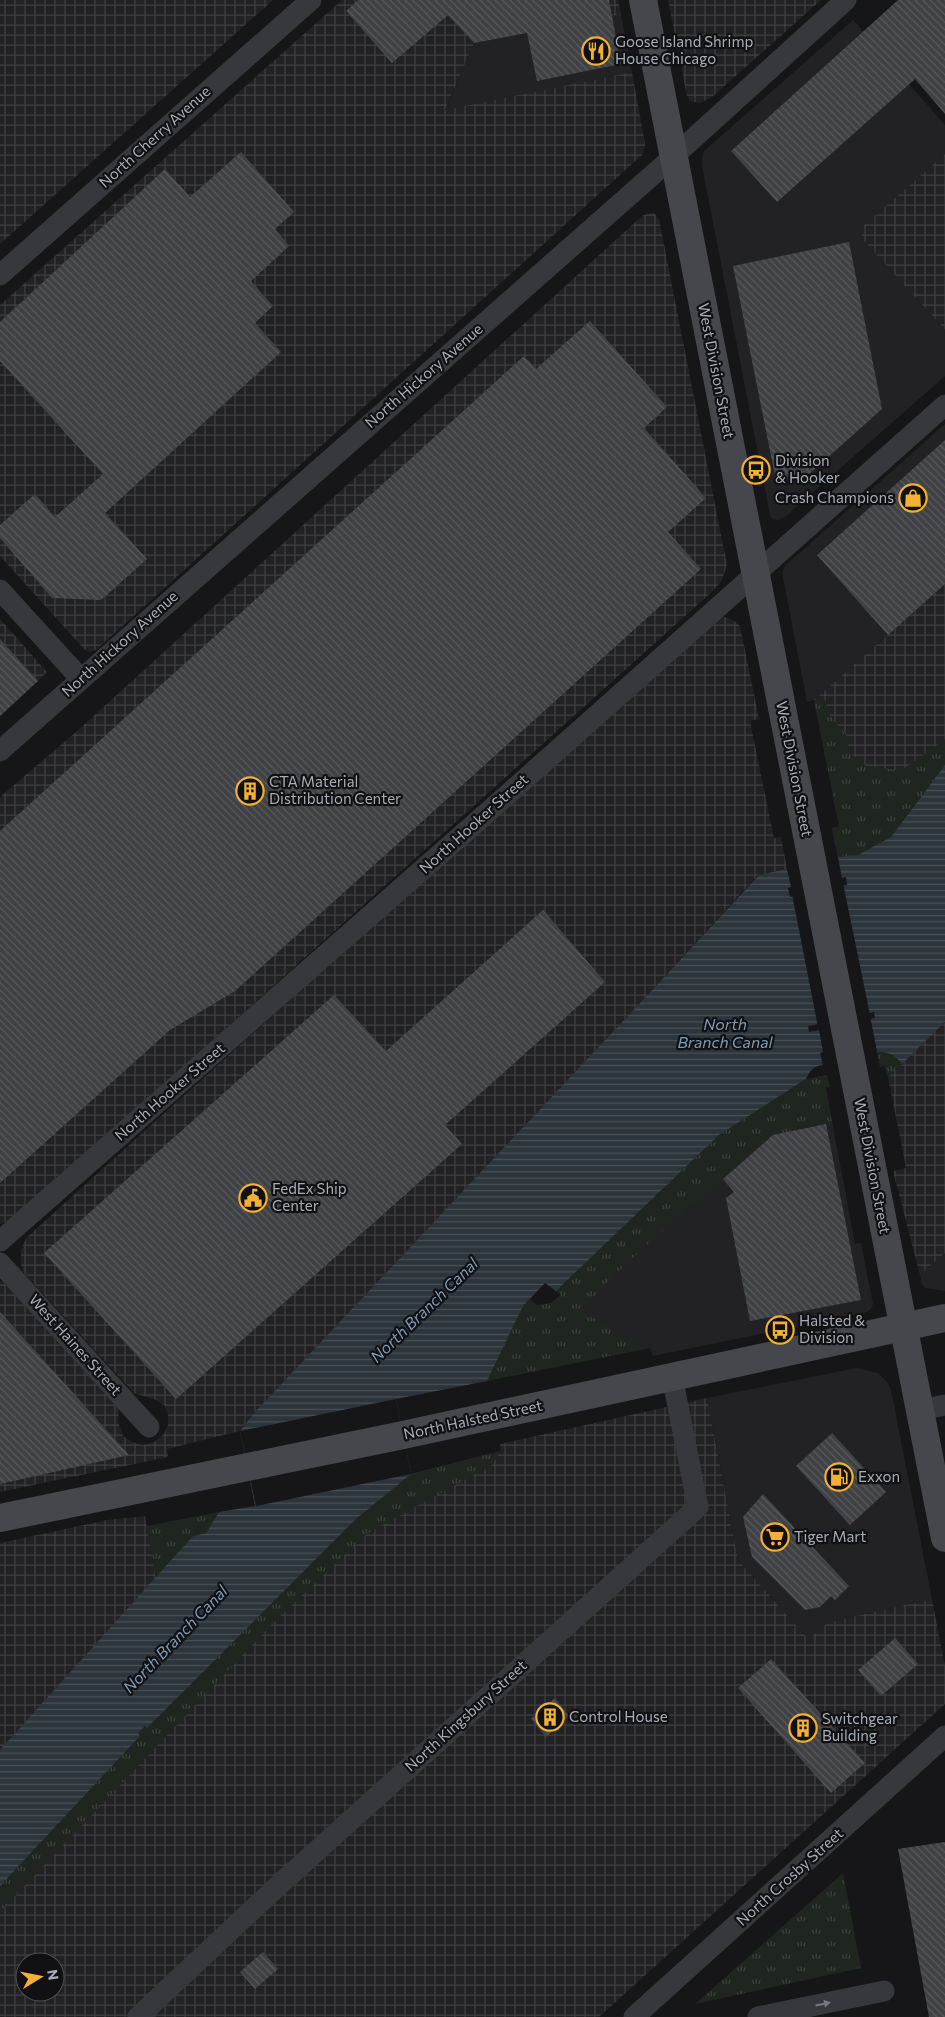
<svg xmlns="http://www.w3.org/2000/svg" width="945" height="2017" font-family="Commissioner,sans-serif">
<defs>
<pattern id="industrial-grid" width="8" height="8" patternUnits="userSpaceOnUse" patternTransform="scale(1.25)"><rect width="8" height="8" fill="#222225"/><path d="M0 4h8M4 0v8" fill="none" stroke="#3f3f43"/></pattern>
<pattern id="grass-tufts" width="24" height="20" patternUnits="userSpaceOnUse" patternTransform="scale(1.25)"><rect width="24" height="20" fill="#1e261f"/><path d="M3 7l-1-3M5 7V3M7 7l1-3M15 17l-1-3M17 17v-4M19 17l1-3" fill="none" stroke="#3c433d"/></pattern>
<pattern id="water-rules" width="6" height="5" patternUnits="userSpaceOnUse" patternTransform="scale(1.25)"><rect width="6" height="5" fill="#2c353c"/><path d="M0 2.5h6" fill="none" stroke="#485056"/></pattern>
<pattern id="building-back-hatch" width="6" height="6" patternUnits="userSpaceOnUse" patternTransform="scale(1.25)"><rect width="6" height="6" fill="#404145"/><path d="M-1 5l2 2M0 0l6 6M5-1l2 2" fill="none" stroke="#595a5e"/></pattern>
</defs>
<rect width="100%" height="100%" fill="#161618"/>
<!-- built -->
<g fill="#222225">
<polygon points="621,14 632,72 445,111 474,43"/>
<polygon points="853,20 945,125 945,154 861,228 863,240 945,330 945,376 785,517 777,520 773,519 770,515 702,166 702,159 704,151"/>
<polygon points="945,424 945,584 814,700 807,702 782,572 786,565"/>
<polygon points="827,1075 830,1087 826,1087 826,1089 855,1244 861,1243 873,1304 871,1309 867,1312 653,1356 650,1348 638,1344 580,1311 556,1291 806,1079"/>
<polygon points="945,1253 945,1291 925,1288 922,1284 920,1275"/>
<polygon points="856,1368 878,1373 887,1382 891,1390 932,1599 829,1622 808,1639 738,1560 707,1398"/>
</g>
<!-- industrial -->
<g fill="url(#industrial-grid)" fill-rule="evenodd">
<polygon points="0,0 273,0 0,244"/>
<polygon points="342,0 618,0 621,14 474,43 445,110 632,72 645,144 643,154 96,650 89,652 84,649 0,556 0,305"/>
<polygon points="668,0 821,0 712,97 700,103 690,101 687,96"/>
<polygon points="945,154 945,330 863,240 861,228"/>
<polygon points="650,213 654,213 659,219 727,565 722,580 714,590 15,1218 0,1224 0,797 76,732 642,216"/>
<polygon points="945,584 945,765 838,857 832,828 839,826 814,700"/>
<polygon points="725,617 733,620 740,626 759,719 750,721 774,838 781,837 787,869 758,875 640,1003 254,1413 240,1431 167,1449 168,1457 0,1492 0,1281 5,1284 119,1409 118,1421 123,1436 132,1442 143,1445 154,1442 164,1434 168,1425 168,1415 165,1406 156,1400 134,1393 23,1272 21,1264 21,1250 26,1238 708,623 717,618"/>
<polygon points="0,619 47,672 0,716"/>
<polygon points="945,1022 945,1253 920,1275 893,1171 906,1168 888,1077"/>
<path d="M707 1398 738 1560 808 1639 829 1622 932 1599 945 1666V1704L599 2017H0V1886L411 1474 501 1451 500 1444ZM25 1962H55V1992H25Z"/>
<polygon points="145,1516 156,1578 0,1750 0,1543 107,1520"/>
</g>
<!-- grass -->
<g fill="url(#grass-tufts)">
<polygon points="814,700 825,700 831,717 847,736 850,753 868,767 902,770 945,739 945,765 891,837 858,855 838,857 832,828 839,826"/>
<path d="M877 1052C889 1052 894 1054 902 1064L888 1077 884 1066 880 1067Z"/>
<polygon points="827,1075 830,1087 826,1088 832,1123 773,1135 685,1210 610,1279 581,1311 638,1344 650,1348 487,1381 523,1306 530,1299 537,1305 551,1303 561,1295 556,1291 719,1135 806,1079"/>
<polygon points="501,1451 492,1465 368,1533 277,1619 0,1912 0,1886 140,1736 137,1733 145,1726 147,1727 356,1519 411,1474"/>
<polygon points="219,1512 206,1533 193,1536 156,1578 147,1526"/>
<polygon points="843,1873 861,1968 695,2004"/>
</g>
<!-- water -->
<path fill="url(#water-rules)" d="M945 765V1022L902 1064C894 1054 889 1052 877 1052L870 1019 875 1018 874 1012 808 1026 809 1032 819 1030 823 1052 820 1053 823 1065C813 1066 810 1071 806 1079L719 1135 556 1291 545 1283 523 1306 487 1381 396 1399 411 1474 356 1519 147 1728 145 1726 138 1733 140 1736 0 1886V1750L193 1536 206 1533 219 1512 255 1506 240 1431 254 1413 640 1003 759 875 787 869 791 887 788 888 790 897 847 885 846 877 842 878 838 857 858 855 891 837Z"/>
<!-- pier -->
<g fill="#161618">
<polygon points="843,883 870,1015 818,1027 792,894"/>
<polygon points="870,1016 877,1052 877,1055 874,1053 868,1019"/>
<polygon points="396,1399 411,1474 256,1506 240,1431"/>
</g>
<!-- building -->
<g fill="url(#building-back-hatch)">
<polygon points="358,0 609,0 621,64 537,81 527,33 474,43 448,15 392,63 346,11"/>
<polygon points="898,0 945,0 945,114 915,79 777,202 731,151"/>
<polygon points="241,152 294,212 275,229 289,246 251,281 273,306 255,323 281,352 105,513 147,559 101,600 52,598 0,538 0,525 35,494 55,517 103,474 0,361 0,322 165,169 190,197"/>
<polygon points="849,242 882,409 808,475 776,481 733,266"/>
<polygon points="590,321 667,407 644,428 706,498 668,532 701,569 235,991 170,1030 0,1183 0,831 524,356 536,369"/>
<polygon points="945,440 945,584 888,635 817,555"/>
<polygon points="0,639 38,681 0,716"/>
<polygon points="543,910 605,982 445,1125 462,1144 176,1399 44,1253 334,995 386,1051"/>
<polygon points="826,1124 861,1300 750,1321 726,1198 734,1192 723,1179 773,1135"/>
<polygon points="0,1312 129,1455 0,1484"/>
<polygon points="832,1433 886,1492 850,1525 796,1466"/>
<polygon points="763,1494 849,1586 835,1600 831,1596 820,1607 805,1610 752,1557 743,1517"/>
<polygon points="895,1638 918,1664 881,1696 858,1670"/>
<polygon points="771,1659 865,1763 831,1793 738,1688"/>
<polygon points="555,1698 569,1716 546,1737 531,1719"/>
<polygon points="945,1842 945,2017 929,2017 898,1849"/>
<polygon points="263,1952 278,1969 255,1989 240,1972"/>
</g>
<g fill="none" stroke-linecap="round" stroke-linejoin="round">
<!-- minor -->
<g stroke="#37383d" stroke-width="21">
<polyline points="0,275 311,0"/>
<polyline points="0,590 81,679"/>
<polyline points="0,751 674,156 846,0"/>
<polyline points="0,1241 488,812 945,405"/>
<polyline points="0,1263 149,1427"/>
<polyline points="920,1410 945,1405"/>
<polyline points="138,2017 280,1884 698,1507 672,1376"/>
<polyline points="634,2017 945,1736"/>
<polyline points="758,2017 884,1991"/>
</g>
<!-- secondary -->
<g stroke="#45474d" stroke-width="28">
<polyline points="643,0 945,1538"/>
<polyline points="0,1518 403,1435 945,1318"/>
</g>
</g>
<!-- one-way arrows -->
<defs><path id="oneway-solid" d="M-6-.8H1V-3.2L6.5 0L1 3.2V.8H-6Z" transform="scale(1.25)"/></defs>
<use fill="#757881" href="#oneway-solid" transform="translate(823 2004) rotate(-12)"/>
<!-- icons -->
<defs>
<g id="restaurant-ring" transform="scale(1.4375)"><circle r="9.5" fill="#111113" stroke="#f2b134" stroke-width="1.5"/><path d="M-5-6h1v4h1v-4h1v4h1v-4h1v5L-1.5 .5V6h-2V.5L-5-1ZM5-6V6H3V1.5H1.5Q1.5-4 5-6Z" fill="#f2b134"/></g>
<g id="bus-ring" transform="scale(1.4375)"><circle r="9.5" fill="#111113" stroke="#f2b134" stroke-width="1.5"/><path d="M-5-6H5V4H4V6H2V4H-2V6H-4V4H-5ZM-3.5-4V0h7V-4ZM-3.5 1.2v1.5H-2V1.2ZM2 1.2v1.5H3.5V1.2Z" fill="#f2b134"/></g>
<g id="shop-ring" transform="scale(1.4375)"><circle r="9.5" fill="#111113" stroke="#f2b134" stroke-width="1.5"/><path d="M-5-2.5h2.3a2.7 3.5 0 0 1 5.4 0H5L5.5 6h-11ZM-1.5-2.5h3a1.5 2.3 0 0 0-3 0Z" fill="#f2b134"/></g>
<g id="building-ring" transform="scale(1.4375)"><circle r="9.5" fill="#111113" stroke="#f2b134" stroke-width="1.5"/><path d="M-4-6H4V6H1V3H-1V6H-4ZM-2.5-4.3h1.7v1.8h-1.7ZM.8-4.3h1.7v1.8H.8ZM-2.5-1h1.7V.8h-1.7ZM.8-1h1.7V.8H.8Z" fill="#f2b134"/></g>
<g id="civic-ring" transform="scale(1.4375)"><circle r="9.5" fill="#111113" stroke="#f2b134" stroke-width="1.5"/><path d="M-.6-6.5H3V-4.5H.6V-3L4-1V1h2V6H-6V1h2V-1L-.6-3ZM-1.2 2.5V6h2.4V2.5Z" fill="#f2b134"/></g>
<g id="fuel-ring" transform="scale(1.4375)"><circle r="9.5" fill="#111113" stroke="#f2b134" stroke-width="1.5"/><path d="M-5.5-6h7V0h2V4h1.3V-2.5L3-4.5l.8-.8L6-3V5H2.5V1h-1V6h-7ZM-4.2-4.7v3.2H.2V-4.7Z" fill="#f2b134"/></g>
<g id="supermarket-ring" transform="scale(1.4375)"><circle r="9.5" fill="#111113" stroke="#f2b134" stroke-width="1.5"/><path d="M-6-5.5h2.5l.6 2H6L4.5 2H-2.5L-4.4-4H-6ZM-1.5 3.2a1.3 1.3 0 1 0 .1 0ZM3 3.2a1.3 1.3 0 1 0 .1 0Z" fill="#f2b134"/></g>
</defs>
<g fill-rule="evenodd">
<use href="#restaurant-ring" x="596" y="51"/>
<use href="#bus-ring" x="756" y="470"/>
<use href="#shop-ring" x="913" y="498"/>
<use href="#building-ring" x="250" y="791"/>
<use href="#civic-ring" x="253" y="1198"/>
<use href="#bus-ring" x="780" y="1330"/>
<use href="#fuel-ring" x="839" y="1477"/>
<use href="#supermarket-ring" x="775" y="1537"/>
<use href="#building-ring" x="550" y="1717"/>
<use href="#building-ring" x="803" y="1728"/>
</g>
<g text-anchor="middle" stroke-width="4.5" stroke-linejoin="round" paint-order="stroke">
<!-- poi labels -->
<g font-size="15" fill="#a8adb8" stroke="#111113" text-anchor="start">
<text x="615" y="47">Goose Island Shrimp<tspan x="615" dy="17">House Chicago</tspan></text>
<text x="775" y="466">Division<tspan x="775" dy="17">&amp; Hooker</tspan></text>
<text x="894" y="503" text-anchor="end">Crash Champions</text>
<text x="269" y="787">CTA Material<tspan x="269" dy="17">Distribution Center</tspan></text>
<text x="272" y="1194">FedEx Ship<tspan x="272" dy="17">Center</tspan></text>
<text x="799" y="1326">Halsted &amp;<tspan x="799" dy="17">Division</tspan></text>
<text x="858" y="1482">Exxon</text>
<text x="794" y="1542">Tiger Mart</text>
<text x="569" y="1722">Control House</text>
<text x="822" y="1724">Switchgear<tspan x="822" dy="17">Building</tspan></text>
</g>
<!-- street labels -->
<g font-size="15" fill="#a8adb8" stroke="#111113">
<text transform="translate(155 137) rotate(-42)" y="5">North Cherry Avenue</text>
<text transform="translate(716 371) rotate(79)" y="5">West Division Street</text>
<text transform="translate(424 376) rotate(-41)" y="5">North Hickory Avenue</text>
<text transform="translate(120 644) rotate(-42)" y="5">North Hickory Avenue</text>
<text transform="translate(794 769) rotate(79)" y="5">West Division Street</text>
<text transform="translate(474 824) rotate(-42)" y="5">North Hooker Street</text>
<text transform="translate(170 1092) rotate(-41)" y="5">North Hooker Street</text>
<text transform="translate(872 1166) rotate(79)" y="5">West Division Street</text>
<text transform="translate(75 1345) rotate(48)" y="5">West Haines Street</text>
<text transform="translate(473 1420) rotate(-12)" y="5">North Halsted Street</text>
<text transform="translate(466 1716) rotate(-42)" y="5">North Kingsbury Street</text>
<text transform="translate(790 1877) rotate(-42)" y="5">North Crosby Street</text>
</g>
<!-- water labels -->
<g font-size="16" font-style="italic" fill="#7f9bb3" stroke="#111113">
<text x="725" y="1030">North<tspan x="725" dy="18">Branch Canal</tspan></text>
<text transform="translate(424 1310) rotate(-44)" y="6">North Branch Canal</text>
<text transform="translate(175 1639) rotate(-46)" y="6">North Branch Canal</text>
</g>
</g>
<!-- north arrow -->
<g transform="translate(40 1977) rotate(80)"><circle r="24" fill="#111113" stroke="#4d4f55"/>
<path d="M0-4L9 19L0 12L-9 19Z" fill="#f2b134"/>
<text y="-8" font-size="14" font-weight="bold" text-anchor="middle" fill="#a8adb8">N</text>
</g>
</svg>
